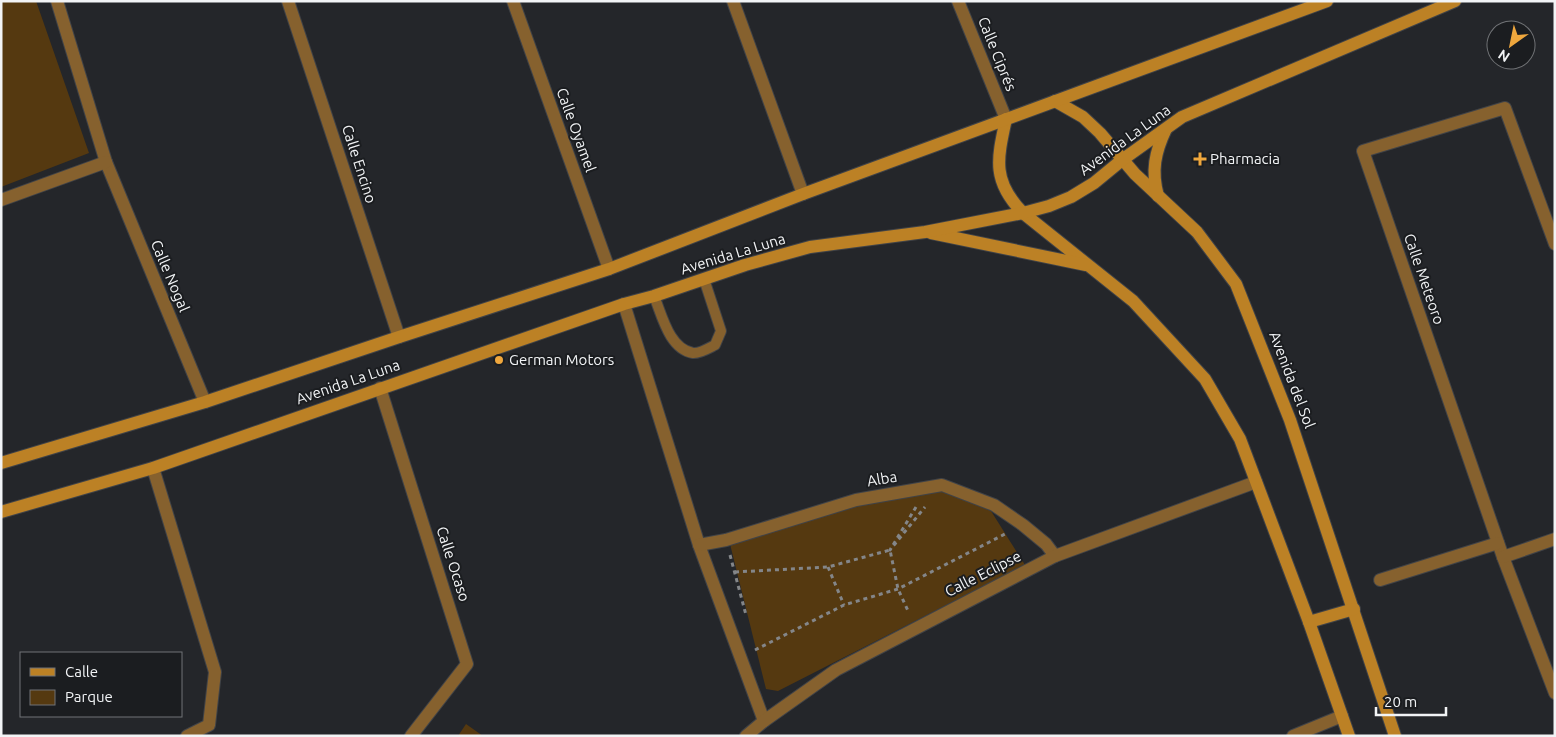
<svg xmlns="http://www.w3.org/2000/svg" width="1556" height="737" font-family="Ubuntu,sans-serif">
<rect width="100%" height="100%" fill="#24262a"/>
<!-- green -->
<g fill="#553910">
<polygon points="1,1 36,1 89,153 1,187"/>
<polygon points="941,490 991,511 1025,565 778,691 766,689 730,544 855,504"/>
<polygon points="466,724 483,736 458,736"/>
</g>
<g fill="none" stroke-linecap="round" stroke-linejoin="round">
<!-- lane casing -->
<g stroke="#414347" stroke-width="12">
<path id="lane" d="M654 296C662 315 669 349 693 353 699 354 709 348 715 345L721 331 704 279"/>
</g>
<!-- street casing -->
<g stroke="#414347" stroke-width="14">
<g id="street">
<polyline points="57,1 106,162 205,402"/>
<polyline points="288,1 399,337"/>
<polyline points="513,1 609,269"/>
<polyline points="733,1 803,194"/>
<polyline points="958,1 1006,119"/>
<polyline points="1,200 106,162"/>
<polyline points="1555,244 1505,108 1363,151 1503,557 1555,693"/>
<polyline points="624,304 699,545 764,721"/>
<polyline points="380,388 467,664 411,736"/>
<polyline points="153,468 215,672 209,725 187,736"/>
<polyline points="699,545 726,540 856,500 942,485 994,505 1023,525 1046,544 1055,556"/>
<polyline points="1503,557 1555,539"/>
<polyline points="1380,580 1498,543"/>
<polyline points="746,736 764,721 836,670 1055,556 1256,482"/>
<polyline points="1293,736 1342,716"/>
</g>
</g>
<!-- secondary casing -->
<g stroke="#414347" stroke-width="14">
<g id="secondary">
<polyline points="1055,101 1083,117 1100,133 1135,174 1197,232 1236,284 1290,420 1395,736"/>
<path d="M1006 119C997 160 992 181 1023 213L1133 301 1205 379 1240 439 1309 622 1349 736"/>
<path d="M1158 196C1151 171 1155 152 1166 129"/>
<polyline points="931,233 1086,265"/>
<polyline points="1,463 205,402 399,337 609,269 803,194 1327,1"/>
<polyline points="1,512 153,468 624,304 654,296 745,265 810,247 925,232 1023,213 1049,206 1071,197 1094,183 1122,160 1182,117 1455,1"/>
<polyline points="1309,622 1354,609"/>
</g>
</g>
<!-- path -->
<g stroke="#848689" stroke-width="3" stroke-dasharray="4 4" stroke-linecap="butt">
<polyline points="916,507 890,550 925,507"/>
<polyline points="730,555 746,615"/>
<polyline points="828,567 844,605"/>
<polyline points="735,572 828,567 890,550 898,589 909,613"/>
<polyline points="755,650 844,605 898,589 1005,534"/>
</g>
<!-- lane -->
<use href="#lane" stroke="#86612e" stroke-width="10"/>
<!-- street -->
<use href="#street" stroke="#86612e" stroke-width="12"/>
<!-- secondary -->
<use href="#secondary" stroke="#bc8125" stroke-width="12"/>
</g>
<!-- markers -->
<g fill="#efa73d" stroke="#1b1d20" stroke-width="2">
<path d="M1197.5 151.5h5v5h5v5h-5v5h-5v-5h-5v-5h5z"/>
<circle cx="499" cy="360" r="5"/>
</g>
<g text-anchor="middle" stroke-width="4" stroke-linejoin="round" paint-order="stroke">
<!-- street labels -->
<g font-size="15" fill="#f2f4f6" stroke="#1b1d20">
<text transform="translate(997 54) rotate(68)" y="5">Calle Ciprés</text>
<text transform="translate(576 130) rotate(70)" y="5">Calle Oyamel</text>
<text transform="translate(1125 140) rotate(-36)" y="5">Avenida La Luna</text>
<text transform="translate(359 164) rotate(72)" y="5">Calle Encino</text>
<text transform="translate(733 254) rotate(-17)" y="5">Avenida La Luna</text>
<text transform="translate(170 276) rotate(67)" y="5">Calle Nogal</text>
<text transform="translate(1424 279) rotate(71)" y="5">Calle Meteoro</text>
<text transform="translate(1292 380) rotate(69)" y="5">Avenida del Sol</text>
<text transform="translate(348 382) rotate(-19)" y="5">Avenida La Luna</text>
<text transform="translate(882 479) rotate(-10)" y="5">Alba</text>
<text transform="translate(453 564) rotate(72)" y="5">Calle Ocaso</text>
<text transform="translate(983 574) rotate(-27)" y="5">Calle Eclipse</text>
</g>
<!-- poi labels -->
<g font-size="15" fill="#f2f4f6" stroke="#1b1d20" text-anchor="start">
<text x="1210" y="164">Pharmacia</text>
<text x="509" y="365">German Motors</text>
</g>
</g>
<!-- border -->
<rect width="1556" height="737" fill="none" stroke="#f2f4f6" stroke-width="5"/>
<!-- legend -->
<rect x="20" y="652" width="162" height="65" fill="#1b1d20" stroke="#717376"/>
<rect x="30" y="668" width="25" height="8" fill="#bc8125" stroke="#717376"/>
<text x="65" y="677" font-size="15" fill="#f2f4f6">Calle</text>
<rect x="30" y="690" width="25" height="15" fill="#553910" stroke="#717376"/>
<text x="65" y="702" font-size="15" fill="#f2f4f6">Parque</text>
<!-- north arrow -->
<g transform="translate(1511 45) rotate(213)"><circle r="24" fill="#1b1d20" stroke="#717376"/>
<path d="M0-4L9 19L0 12L-9 19Z" fill="#efa73d"/>
<text y="-8" font-size="14" font-weight="bold" text-anchor="middle" fill="#f2f4f6">N</text>
</g>
<!-- scale -->
<path d="M1376 707v8h70v-8" fill="none" stroke="#f2f4f6" stroke-width="2.5"/>
<text x="1384" y="707" font-size="15" fill="#f2f4f6" stroke="#1b1d20" stroke-width="4" paint-order="stroke">20 m</text>
</svg>
